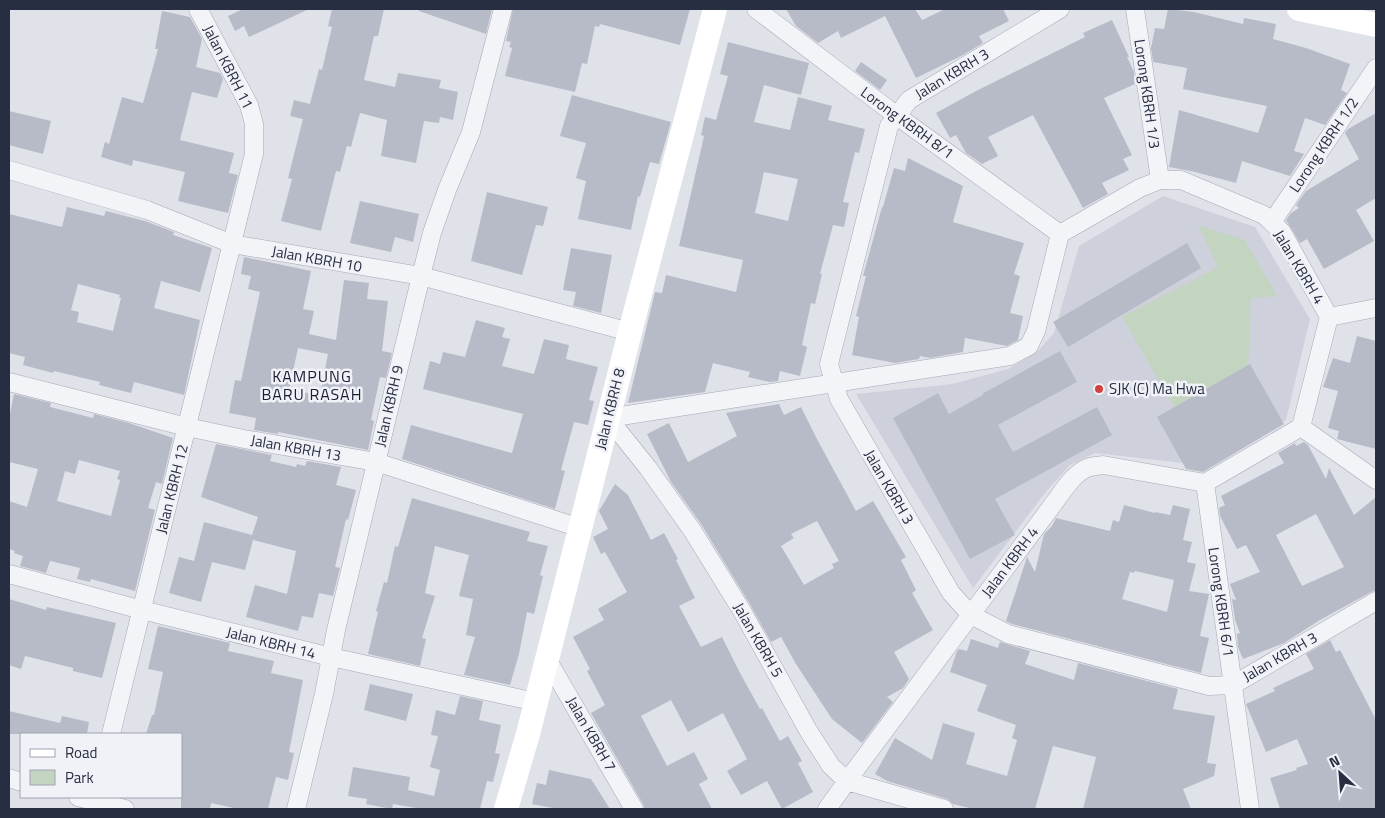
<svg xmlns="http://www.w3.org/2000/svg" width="1385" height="818" font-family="'Titillium Web',sans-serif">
<rect width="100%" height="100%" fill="#e0e2ea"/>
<!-- built -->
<polygon fill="#ced1dc" points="1163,196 1255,227 1310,319 1286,420 1200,465 1095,453 1070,465 1045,493 973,588 856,394 952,384 1008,369 1037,352 1054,333 1079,246"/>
<!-- park -->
<polygon fill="#c3d4c1" points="1198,225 1245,240 1277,296 1251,298 1248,372 1176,410 1122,317 1218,267"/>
<!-- building -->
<g fill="#b7bbc7" fill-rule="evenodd">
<polygon points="243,9 309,9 249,37 244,26 235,31 228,16"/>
<polygon points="332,9 384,9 378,36 374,36 364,80 395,87 398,73 441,80 439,88 458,92 453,120 440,117 439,123 424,121 416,163 381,156 387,120 360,113 351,147 347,146 340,172 336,171 321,231 281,221 292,179 288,178 303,119 290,116 294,100 310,104 319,69 322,70 332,27 328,26"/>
<polygon points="419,9 492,9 486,34 419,11"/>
<polygon points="513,9 690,9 680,45 600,24 599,27 595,26 587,64 582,63 575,92 505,76 512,48 509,47 511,42 506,41"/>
<polygon points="786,9 915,9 922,20 945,9 1003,9 1009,21 979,36 983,43 963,55 916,78 885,16 841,38 838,31 818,43 796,26"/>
<polygon points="1168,9 1194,12 1243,24 1244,18 1276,24 1273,39 1306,48 1350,64 1341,90 1347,93 1325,125 1305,118 1294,151 1304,154 1290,176 1242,161 1236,183 1195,172 1169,167 1179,110 1258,133 1267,106 1183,89 1187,68 1153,62 1151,48 1155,28 1164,29"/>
<polygon points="162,11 190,17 202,39 196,67 220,73 223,79 217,98 192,92 180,140 234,153 229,173 238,175 228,213 178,201 185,172 133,160 132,166 101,157 105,142 109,144 122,97 143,103 158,49 155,49"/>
<polygon points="1112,20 1129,57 1127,57 1134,72 1135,84 1104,98 1132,155 1123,159 1129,170 1102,183 1108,194 1083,208 1033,115 988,137 998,156 982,164 966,153 956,135 950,138 936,113 976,91 1085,37 1083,33"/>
<path d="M728 42 809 63 801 95 764 85 754 122 790 130 798 97 832 106 828 120 865 129 859 153 855 152 843 202 849 203 844 227 833 225 820 274H822L815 304 811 303 802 345 807 347 800 376 780 371 778 381 770 382 748 377 750 372 713 363 705 392 628 403 655 292 662 293 666 275 736 292 743 260 679 246 704 136 701 135 705 117 716 120 728 76 720 74ZM764 172 798 179 788 221 755 213Z"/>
<polygon points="861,62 887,80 880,90 855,71"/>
<polygon points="572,95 671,122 659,164 650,162 640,197 638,196 631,230 578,219 586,181 576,178 586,143 560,136"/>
<polygon points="9,111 51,121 43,154 9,145"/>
<polygon points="1376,113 1376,198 1356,210 1374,241 1324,269 1307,239 1300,243 1286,220 1291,213 1299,208 1296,205 1306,191 1359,159 1345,133 1348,129"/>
<polygon points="908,158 963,186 953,222 1024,243 1014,274 1020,276 1010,313 1023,316 1018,340 1007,346 965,338 963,352 930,358 920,356 919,359 895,363 852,355 859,317 856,316 866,276 863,276 882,207 883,207 894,168 905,171"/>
<polygon points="487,192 548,207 543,226 536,225 522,275 471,261"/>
<polygon points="360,201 419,214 413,242 395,237 391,252 350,243"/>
<path d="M67 207 104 216 106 211 145 221 174 232 173 235 212 248 200 292 161 281 154 308 200 320 184 395 134 382 131 393 99 385 100 382 54 371 53 373 23 365 25 357 9 353V214L62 227ZM78 284 120 295 119 297 121 298 113 331 77 322 79 312 71 310Z"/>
<polygon points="1187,243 1201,268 1068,347 1053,322"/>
<polygon points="571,248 612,255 601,313 573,306 576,292 563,290"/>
<path d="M244 257 311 271 303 309 314 311 309 334 336 340 344 280 369 283 367 299 388 301 382 351 392 353 386 378 380 377 371 420 374 421 368 450 278 432V434L254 430 256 418 229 413 235 380 241 381 260 292 248 289 251 276 241 274ZM298 348 328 354 320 395 289 390Z"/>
<polygon points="476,320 505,328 502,337 510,339 502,366 534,374 544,339 569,345 566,359 598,367 589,400 594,401 588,425 574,422 561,470 565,471 555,509 402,459 411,425 512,453 523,414 423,389 430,361 440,364 443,352 465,357"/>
<polygon points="1357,336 1376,341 1376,449 1337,439 1339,431 1328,428 1338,391 1323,387 1333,358 1350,363"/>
<polygon points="1060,351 1077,382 998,425 1013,452 1097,407 1112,435 995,499 1015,535 970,559 893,418 938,393 949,414 983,395 982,394"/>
<polygon points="1250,364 1284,424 1203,472 1186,469 1157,417"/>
<path d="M14 394 51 403 50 407 93 418 94 414 129 423 173 438 162 484 156 482 148 508 155 510 135 591 91 579 90 582 77 579 80 568 50 561 46 573 20 566 23 556 14 553 15 551 9 549V501L27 507 38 469 9 462V418ZM79 460 120 471 117 479 120 480 111 516 57 501 65 471 75 474Z"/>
<path d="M779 404 784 415 801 407 818 441 856 511 873 501 906 557 901 560 916 590 912 593 933 630 894 652 909 679 903 688 887 697 893 702 862 743 832 719 796 664 781 637 771 642 751 606 701 524 671 482 647 434 669 423 688 462 737 436 726 413ZM817 521 839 561 832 564 834 568 804 585 781 546 794 538 791 534Z"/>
<path d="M1304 442 1308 445 1326 479 1329 468 1354 515 1376 497V590L1371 592 1320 620 1284 643 1243 659 1238 647 1237 634 1240 633 1235 620 1232 599 1236 600 1230 584 1260 572 1246 545 1237 549 1220 516 1219 508 1225 505 1221 496 1284 463 1278 453 1295 443 1296 446ZM1316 514 1344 567 1302 586 1276 535Z"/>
<polygon points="216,444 272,455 270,461 296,467 297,464 305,466 307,461 341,467 336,485 356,490 348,520 346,519 335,567 340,568 333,596 319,593 313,618 302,616 298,631 246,617 255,585 287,594 296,551 253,540 245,570 212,562 201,602 169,593 179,557 194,561 204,522 252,535 258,517 201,497"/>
<polygon points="615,484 628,495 651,540 664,533 678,559 676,560 695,598 679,606 701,647 722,637 740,673 760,709 762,708 780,741 788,736 802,761 798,763 813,792 782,809 767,781 741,795 727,771 747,759 723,713 688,732 671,700 641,716 667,766 694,752 708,779 699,784 712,809 645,809 643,804 591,713 605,705 587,671 590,669 573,637 604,620 598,609 627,592 605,552 601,554 593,537 608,529 599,511"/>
<polygon points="412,498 530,532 527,541 548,546 540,575 543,576 534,614 527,612 519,654 510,685 464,675 475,637 466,635 473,599 459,596 469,555 435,546 425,593 435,596 422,638 426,639 420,666 368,654 378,612 376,611 384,582 387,583 395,546 398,547"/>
<path d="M1124 505 1155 513V512L1170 515 1173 505 1190 509 1183 540 1192 542 1187 562 1196 564 1189 591 1209 594 1200 636 1209 638 1201 673 1012 624 1006 621 1027 557 1035 572 1044 534 1052 526 1056 518 1110 531 1113 520 1119 522ZM1135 571 1174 580 1167 612 1122 599 1130 572 1134 573Z"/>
<polygon points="9,599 46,610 47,607 116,623 102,678 73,671 73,668 25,656 21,669 9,665"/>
<polygon points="158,626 230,643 228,651 274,661 271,673 303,680 289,752 294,753 288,780 276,777 268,809 238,809 211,803 210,809 181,809 181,734 146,734 152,715 154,715 163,672 148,669"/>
<polygon points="971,639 998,648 1000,642 1030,651 1025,664 1074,680 1078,663 1178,689 1173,709 1215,716 1207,763 1216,764 1214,776 1183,789 1191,809 1083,809 1096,757 1053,746 1035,809 973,809 953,804 947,799 887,781 875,774 895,738 932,760 943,723 975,733 966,764 1007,776 1017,740 1012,738 1016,725 977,711 987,685 950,672 957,651 959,649 967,651"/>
<polygon points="1330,640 1336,652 1340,650 1376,720 1376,809 1280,809 1270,778 1297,770 1296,768 1308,764 1297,739 1266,752 1246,704 1275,691 1273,688 1314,669 1306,654"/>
<polygon points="370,684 413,694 406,721 364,710"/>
<polygon points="460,696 483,701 479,720 501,725 495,753 500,754 493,782 487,781 480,809 422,809 393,804 392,809 366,804 367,799 348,796 353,767 410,777 408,790 434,796 440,770 430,767 438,736 431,735 436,710 455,715"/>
<polygon points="9,711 60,723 62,716 89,722 87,734 9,734"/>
<polygon points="549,770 591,779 610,809 558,809 532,804 537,783 546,785"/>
</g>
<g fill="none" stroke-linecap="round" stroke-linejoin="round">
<!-- street casing -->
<g stroke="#a5a8b4" stroke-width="19">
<g id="street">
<polyline points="756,9 897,116 1060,234"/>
<polyline points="1060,9 909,100 889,126 829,364 839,399 951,593 971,615 1008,634 1209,686 1233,685 1376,601"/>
<polyline points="1135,9 1160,180"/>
<polyline points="9,170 147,210 232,244 421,276 630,332"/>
<polyline points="1272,222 1376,68"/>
<polyline points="1329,317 1376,308"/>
<polyline points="9,382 187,427 244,439 376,462 580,528"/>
<polyline points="1301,427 1376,480"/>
<polyline points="1205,483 1250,809"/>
<polyline points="9,574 142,610 331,657 536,702"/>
<polyline points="547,659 634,809"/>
<polyline points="111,734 254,154 254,124 249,105 198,9"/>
<polyline points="9,778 21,782"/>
<polyline points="78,797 125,809"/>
<polyline points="296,809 324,694 336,630 421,276 432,233 447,190 471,132 503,9"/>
<path d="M827 809 847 781 1054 503C1063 491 1073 474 1087 468 1092 466 1098 466 1103 465L1205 483 1301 427 1329 317 1282 232 1264 215 1181 180H1160L1140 188 1060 234 1036 331 1029 346 1010 356 608 418 648 468 692 530 742 611 809 732 831 766 847 781 944 809"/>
</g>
</g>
<!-- street -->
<use href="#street" stroke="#f3f4f8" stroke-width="18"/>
<!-- secondary -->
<g stroke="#fff" stroke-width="24">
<polyline points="1299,9 1376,25"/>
<polyline points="506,809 528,734 630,332 715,9"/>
</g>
</g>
<!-- markers -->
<circle fill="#d44040" stroke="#f0f2f7" stroke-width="2" cx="1099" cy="389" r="5"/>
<g text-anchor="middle" stroke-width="5" stroke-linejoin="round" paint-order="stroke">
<!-- street labels -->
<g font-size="15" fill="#282e42" stroke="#f0f2f7">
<text transform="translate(228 67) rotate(63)" y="5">Jalan KBRH 11</text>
<text transform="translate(952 74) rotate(-31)" y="5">Jalan KBRH 3</text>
<text transform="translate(1147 94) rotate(82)" y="5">Lorong KBRH 1/3</text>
<text transform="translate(907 123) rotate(36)" y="5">Lorong KBRH 8/1</text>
<text transform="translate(1324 145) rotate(-56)" y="5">Lorong KBRH 1/2</text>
<text transform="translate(317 259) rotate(10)" y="5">Jalan KBRH 10</text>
<text transform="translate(1299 267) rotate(59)" y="5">Jalan KBRH 4</text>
<text transform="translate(389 406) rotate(-77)" y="5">Jalan KBRH 9</text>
<text transform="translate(610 409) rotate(-76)" y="5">Jalan KBRH 8</text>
<text transform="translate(296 448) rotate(10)" y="5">Jalan KBRH 13</text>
<text transform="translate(889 487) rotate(60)" y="5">Jalan KBRH 3</text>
<text transform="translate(172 489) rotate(-76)" y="5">Jalan KBRH 12</text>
<text transform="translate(1010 562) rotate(-53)" y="5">Jalan KBRH 4</text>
<text transform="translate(1221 602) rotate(82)" y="5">Lorong KBRH 6/1</text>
<text transform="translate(758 640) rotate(60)" y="5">Jalan KBRH 5</text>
<text transform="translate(271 643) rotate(14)" y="5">Jalan KBRH 14</text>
<text transform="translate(1280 657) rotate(-30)" y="5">Jalan KBRH 3</text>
<text transform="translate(591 734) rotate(60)" y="5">Jalan KBRH 7</text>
</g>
<!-- poi labels -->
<g font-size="15" fill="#282e42" stroke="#f0f2f7" text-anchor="start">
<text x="1109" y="394">SJK (C) Ma Hwa</text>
</g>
<!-- neighbourhood labels -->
<g font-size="16" letter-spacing="1" fill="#1a1f33" stroke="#f0f2f7">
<text x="312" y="382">KAMPUNG<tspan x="312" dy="18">BARU RASAH</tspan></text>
</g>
</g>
<!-- border -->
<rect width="1385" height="818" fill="none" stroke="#282e42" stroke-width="20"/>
<!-- legend -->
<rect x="20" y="733" width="162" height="65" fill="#f0f2f7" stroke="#a0a4af"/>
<rect x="30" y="749" width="25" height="8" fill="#ffffff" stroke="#a0a4af"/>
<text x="65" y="758" font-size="15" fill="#282e42">Road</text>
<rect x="30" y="770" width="25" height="15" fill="#c3d4c1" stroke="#a0a4af"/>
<text x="65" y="783" font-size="15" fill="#282e42">Park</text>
<!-- north arrow -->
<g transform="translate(1340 773) rotate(334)" stroke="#f0f2f7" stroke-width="4" paint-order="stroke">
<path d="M0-4L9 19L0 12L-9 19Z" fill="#282e42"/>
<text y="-8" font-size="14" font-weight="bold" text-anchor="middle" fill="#282e42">N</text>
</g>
</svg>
